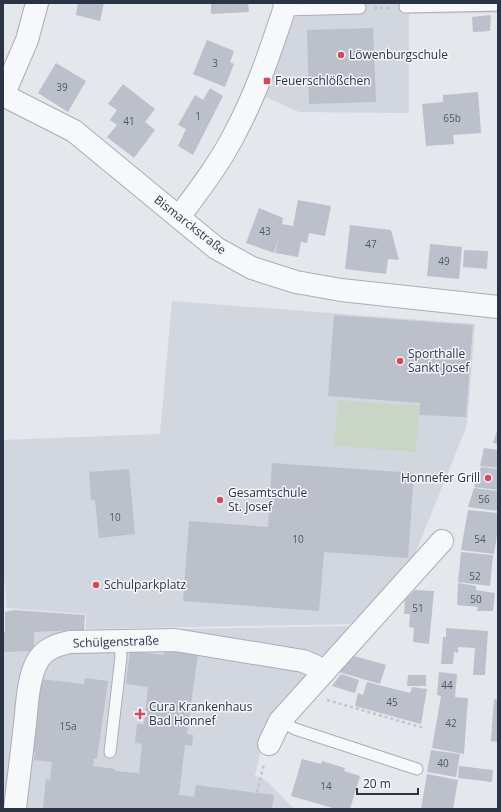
<svg xmlns="http://www.w3.org/2000/svg" width="501" height="812" font-family="'Open Sans',sans-serif">
<rect width="100%" height="100%" fill="#e4e7ec"/>
<!-- built -->
<g fill="#d2d6de">
<polygon points="292,3 498,3 498,13 409,14 409,113 299,112 259,94"/>
<polygon points="172,301 475,324 467,425 413,559 356,624 86,629 86,614 7,608 3,568 3,440 160,434"/>
<polygon points="355,626 287,696 265,731 255,776 266,780 294,809 3,809 3,632"/>
</g>
<!-- green -->
<polygon fill="#c9d6c5" points="338,400 419,406 416,452 334,446"/>
<!-- building -->
<g fill="#bbc0ca">
<polygon points="78,3 104,3 100,21 76,15"/>
<polygon points="211,3 248,3 249,12 211,14"/>
<polygon points="491,15 490,31 473,32 472,17"/>
<polygon points="373,28 376,102 309,104 307,30"/>
<polygon points="207,40 234,51 230,62 234,64 225,87 193,74"/>
<polygon points="56,63 86,81 68,112 38,93"/>
<polygon points="123,84 155,109 145,122 155,130 134,158 107,137 117,125 110,120 117,110 108,104"/>
<polygon points="210,88 223,96 193,155 178,146 186,129 178,125 195,95 203,100"/>
<polygon points="478,92 481,133 453,135 454,144 426,146 422,104 443,102 443,95"/>
<polygon points="298,200 331,206 325,236 309,233 307,243 301,242 298,257 275,253 279,237 274,253 246,243 259,208 283,218 282,224 293,226"/>
<polygon points="350,225 391,230 399,260 388,259 386,274 345,269"/>
<polygon points="430,244 462,247 459,279 427,276"/>
<polygon points="464,250 488,251 487,269 463,267"/>
<polygon points="334,315 473,325 466,417 419,415 420,403 328,396"/>
<polygon points="498,428 498,444 493,443"/>
<polygon points="484,448 498,450 498,468 480,466"/>
<polygon points="272,463 414,473 408,558 324,552 319,611 183,601 189,521 268,527"/>
<polygon points="481,467 498,469 498,490 474,487"/>
<polygon points="129,469 135,534 99,538 95,500 91,500 89,472"/>
<polygon points="474,488 498,491 498,511 468,507"/>
<polygon points="468,510 498,513 498,528 494,554 461,550"/>
<polygon points="461,552 493,555 490,586 458,582"/>
<polygon points="458,583 476,586 476,590 495,593 493,611 477,611 478,607 457,605"/>
<polygon points="415,590 434,591 429,644 413,642 414,628 409,627 410,614 404,614 405,600"/>
<polygon points="14,610 85,615 84,630 34,632 34,651 3,652 3,632 5,632 5,612"/>
<polygon points="446,628 488,631 485,675 473,675 475,648 458,647 458,653 454,652 453,664 441,664 443,637 446,637"/>
<polygon points="165,650 198,654 187,734 193,735 192,746 185,745 179,795 194,797 196,785 274,795 272,809 43,808 46,779 50,780 52,762 34,760 35,752 32,751 40,679 84,684 85,678 108,681 97,759 94,759 93,766 115,769 115,771 139,773 142,744 135,743 137,724 144,724 148,687 126,684 130,651 164,655"/>
<polygon points="354,656 386,665 380,684 339,672"/>
<polygon points="439,672 457,674 455,697 468,698 464,754 432,748 441,696 437,695"/>
<polygon points="341,674 359,680 355,693 332,686"/>
<polygon points="408,675 426,675 426,686 407,686"/>
<polygon points="367,682 410,693 412,687 427,689 421,724 355,706 358,693 363,695"/>
<polygon points="494,699 498,700 498,742 491,741"/>
<polygon points="431,750 460,754 456,777 427,772"/>
<polygon points="302,759 321,764 322,761 345,768 344,771 360,776 350,809 336,809 291,796"/>
<polygon points="459,766 493,770 492,782 458,778"/>
<polygon points="427,774 458,780 453,809 421,809"/>
</g>
<g fill="none" stroke-linecap="round" stroke-linejoin="round">
<!-- lane casing -->
<g stroke="#a9aeb7" stroke-width="13">
<g id="lane">
<polyline points="405,7 498,5"/>
<polyline points="284,10 360,8"/>
<polyline points="280,721 295,729 417,769"/>
<polyline points="110,752 121,657 120,641"/>
</g>
</g>
<!-- street casing -->
<g stroke="#a9aeb7" stroke-width="24">
<g id="street">
<polyline points="3,95 74,131 216,248 252,268 296,282 341,290 498,307"/>
<polyline points="3,96 27,40 37,3"/>
<path d="M179 217C199 190 220 163 235 133 256 94 270 52 284 10L285 3"/>
<polyline points="269,744 280,721 442,541"/>
<path d="M15 809C18 781 22 752 25 724 27 706 28 678 37 662 44 649 56 645 70 642L175 640 303 661 315 666 322 673"/>
</g>
</g>
<!-- path -->
<g stroke="#c2c5cb" stroke-width="2.5" stroke-dasharray="3 3" stroke-linecap="butt">
<polyline points="374,8 389,8"/>
<polyline points="327,700 424,728"/>
<polyline points="257,792 264,764"/>
</g>
<!-- lane -->
<use href="#lane" stroke="#f7f8fa" stroke-width="11"/>
<!-- street -->
<use href="#street" stroke="#f7f8fa" stroke-width="22"/>
</g>
<!-- markers -->
<g fill="#d1495b" stroke="#f4f6f9" stroke-width="1.5">
<circle cx="341" cy="55" r="4"/>
<rect x="263" y="77" width="8" height="8" rx="2"/>
<circle cx="400" cy="361" r="4"/>
<circle cx="488" cy="478" r="4"/>
<circle cx="220" cy="500" r="4"/>
<circle cx="96" cy="585" r="4"/>
<path d="M138 708h4v4h4v4h-4v4h-4v-4h-4v-4h4z"/>
</g>
<g text-anchor="middle" stroke-width="3" stroke-linejoin="round" paint-order="stroke">
<!-- number labels -->
<g font-size="10" fill="#4f5766">
<text x="215" y="67">3</text>
<text x="62" y="91">39</text>
<text x="198" y="120">1</text>
<text x="452" y="122">65b</text>
<text x="129" y="125">41</text>
<text x="265" y="235">43</text>
<text x="371" y="248">47</text>
<text x="444" y="265">49</text>
<text x="484" y="503">56</text>
<text x="115" y="521">10</text>
<text x="298" y="543">10</text>
<text x="480" y="543">54</text>
<text x="475" y="580">52</text>
<text x="476" y="603">50</text>
<text x="418" y="612">51</text>
<text x="447" y="689">44</text>
<text x="392" y="706">45</text>
<text x="451" y="727">42</text>
<text x="68" y="730">15a</text>
<text x="443" y="767">40</text>
<text x="326" y="790">14</text>
</g>
<!-- poi labels -->
<g font-size="12" fill="#2b3445" stroke="#f4f6f9" text-anchor="start">
<text x="349" y="59">Löwenburgschule</text>
<text x="275" y="85">Feuerschlößchen</text>
<text x="408" y="358">Sporthalle<tspan x="408" dy="14">Sankt Josef</tspan></text>
<text x="480" y="482" text-anchor="end">Honnefer Grill</text>
<text x="228" y="497">Gesamtschule<tspan x="228" dy="14">St. Josef</tspan></text>
<text x="104" y="589">Schulparkplatz</text>
<text x="149" y="711">Cura Krankenhaus<tspan x="149" dy="14">Bad Honnef</tspan></text>
</g>
<!-- street labels -->
<g font-size="12" fill="#2b3445" stroke="#f4f6f9">
<text transform="translate(190 225) rotate(38)" y="4">Bismarckstraße</text>
<text transform="translate(116 642) rotate(-2)" y="4">Schülgenstraße</text>
</g>
</g>
<!-- border -->
<rect width="501" height="812" fill="none" stroke="#2b3445" stroke-width="8"/>
<!-- scale -->
<path d="M357 788v6h61v-6" fill="none" stroke="#2b3445" stroke-width="2"/>
<text x="363" y="788" font-size="12" fill="#2b3445" stroke="#f4f6f9" stroke-width="3" paint-order="stroke">20 m</text>
</svg>
